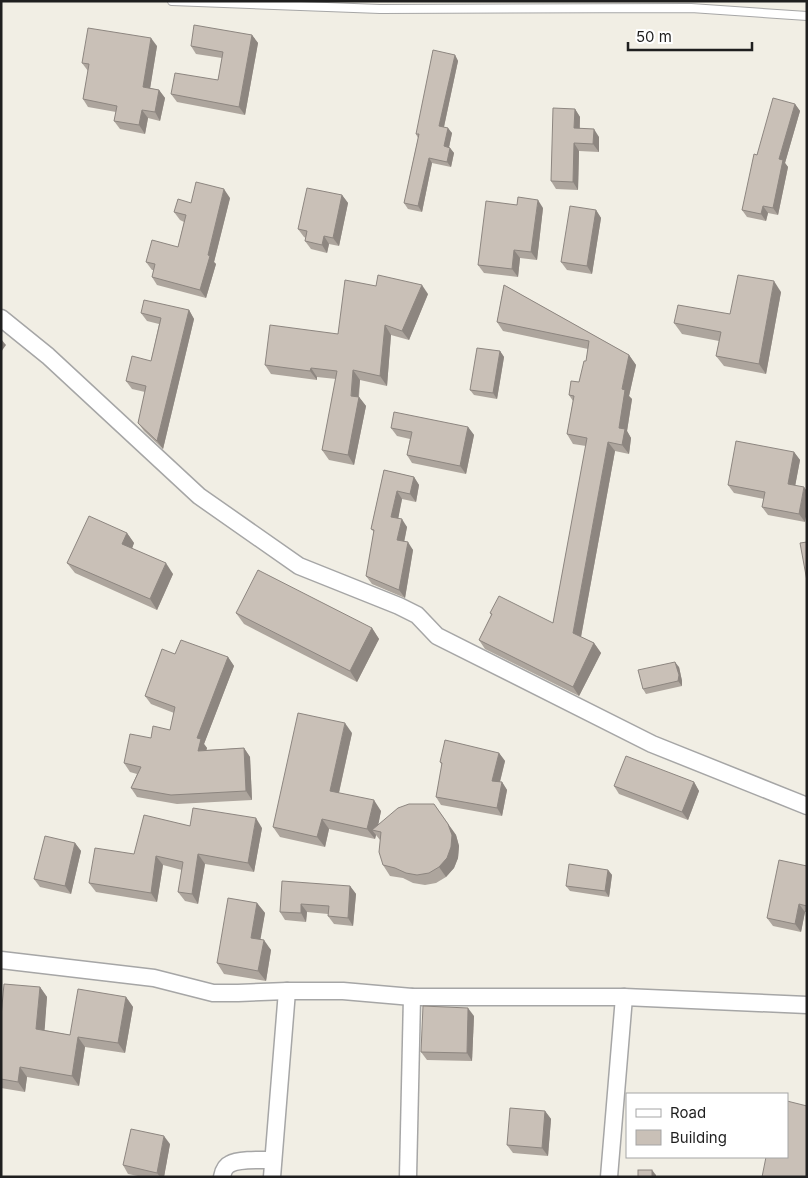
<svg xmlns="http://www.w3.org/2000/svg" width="808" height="1178" font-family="Inter,sans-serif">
<rect width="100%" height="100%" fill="#f1eee4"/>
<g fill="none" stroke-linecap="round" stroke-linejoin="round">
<!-- service casing -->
<g stroke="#a6a6a6" stroke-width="10">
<polyline id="service" points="172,1 380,9 691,8 807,16"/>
</g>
<!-- minor casing -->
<g stroke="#a6a6a6" stroke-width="19">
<g id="minor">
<polyline points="1,318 48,356 199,496 299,566 399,606 417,615 437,636 652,744 807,806"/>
<polyline points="1,960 154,978 213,993 238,993 287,991 343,991 412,997 624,997 807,1005"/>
<path d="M222 1177C223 1172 225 1166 230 1164 238 1159 263 1160 273 1160"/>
<polyline points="272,1177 287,991"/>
<polyline points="408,1177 412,997"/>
<polyline points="609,1177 624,997"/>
</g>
</g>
<!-- service -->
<use href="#service" stroke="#fff" stroke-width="8"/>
<!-- minor -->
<use href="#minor" stroke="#fff" stroke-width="16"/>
</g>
<!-- wall -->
<g fill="#ada59d">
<polygon points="252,35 258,43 245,115 177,102 171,94 218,80 222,58 196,54 191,46"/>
<polygon points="157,46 150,88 159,90 165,98 160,121 148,118 145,134 120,129 114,121 116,112 88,107 83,99 88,71 82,63"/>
<polygon points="455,55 458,61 444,127 452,133 449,147 450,148 454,153 451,167 432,163 422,212 408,209 404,203 418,138 416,134"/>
<polygon points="795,104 800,111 785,163 788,167 778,215 768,213 766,221 747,217 742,210 757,155"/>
<polygon points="575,109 580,117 580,128 599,137 599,152 579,151 578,190 556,189 551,181"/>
<polygon points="342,195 348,203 339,246 329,244 327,253 311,249 305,241 306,238 304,237 298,229"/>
<polygon points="230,198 214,262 216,264 206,298 157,285 152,277 154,270 152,270 146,262 178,247 184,222 180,220 174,212 191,203"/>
<polygon points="543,208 537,260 520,258 518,277 484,273 478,265"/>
<polygon points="596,210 601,218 592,274 567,270 561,262"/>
<polygon points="504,285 629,355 636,365 629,396 632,399 627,431 631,438 629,454 615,451 581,637 594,643 601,653 579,696 485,649 479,640 491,615 490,613 553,623 586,446 573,444 567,434 573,401 569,395 579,382 586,361 588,349 503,331 497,322"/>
<polygon points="376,286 428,294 409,340 391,335 387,386 360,380 359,397 366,406 354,465 329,460 322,450 336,379 317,377 317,380 271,374 265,365 338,334"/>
<polygon points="781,292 766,374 724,366 716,356 719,341 682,334 674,323 730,314"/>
<polygon points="189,310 194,319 163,449 144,431 138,423 145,392 132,389 126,381 151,361 159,324 147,321 141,313"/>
<polygon points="500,351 504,357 497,399 474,395 470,390"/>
<polygon points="468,427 474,435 466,474 412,463 407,455 410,439 397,436 391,428"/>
<polygon points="794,452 800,460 795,486 805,522 768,515 762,507 764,499 734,493 728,485"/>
<polygon points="384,470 414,477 419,485 416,502 402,499 398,518 407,527 404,541 413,550 405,598 372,584 366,576 374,532 371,529"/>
<polygon points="127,533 134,543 132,548 173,574 157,610 75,573 67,563"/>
<polygon points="236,613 372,628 379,639 357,682 244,624"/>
<polygon points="175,654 228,657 234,666 204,744 207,748 206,750 244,748 250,757 252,800 177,804 137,797 131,788 137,774 130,772 124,763 151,738 170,730 174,713 151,704 145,696"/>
<polygon points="679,667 682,681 682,686 646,694 643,689"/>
<polygon points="352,733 339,793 381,811 378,825 434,804 456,835 459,846 458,858 454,868 446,877 436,883 425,885 413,883 403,878 390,876 383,865 380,840 376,835 375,839 329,829 325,847 280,837 273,827"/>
<polygon points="499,753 505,761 500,782 502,782 507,790 502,816 441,805 436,797 442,765 440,762"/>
<polygon points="694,782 699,791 688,820 619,794 614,786"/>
<polygon points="190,826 262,828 254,872 205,864 198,904 185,901 178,892 182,870 163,865 157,902 96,892 89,883 134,854"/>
<polygon points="75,843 81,851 71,894 40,887 34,879"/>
<polygon points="807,866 807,912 805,912 801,932 773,926 767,918"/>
<polygon points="608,870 612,875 609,897 570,891 566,886"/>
<polygon points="350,886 356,894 353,926 334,924 328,916 328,914 307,912 306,922 285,920 280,912"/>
<polygon points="257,903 265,913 260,939 271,950 266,981 224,974 217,963"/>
<polygon points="40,987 47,997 44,1030 70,1035 126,997 133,1007 125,1053 85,1047 79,1086 27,1077 25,1092 1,1088 1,1017"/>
<polygon points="474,1016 472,1061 427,1060 421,1052"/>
<polygon points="545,1111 551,1119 548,1156 513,1153 507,1145"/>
<polygon points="170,1144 164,1177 143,1177 128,1174 123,1165"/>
</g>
<!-- shaded-wall -->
<g fill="#8d8680">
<polygon points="252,35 258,43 245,115 239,107"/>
<polygon points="151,38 157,46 149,95 143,87"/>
<polygon points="455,55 458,61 443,131 439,126"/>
<polygon points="159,90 165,98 160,121 155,112"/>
<polygon points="795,104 800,111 785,163 788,167 778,215 773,208 779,159"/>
<polygon points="575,109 580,117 579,136 574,128"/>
<polygon points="142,110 148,118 145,134 139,125"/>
<polygon points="448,128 452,133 448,152 444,146"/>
<polygon points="594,129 599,137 599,152 593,144"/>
<polygon points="574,143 579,151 578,190 573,182"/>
<polygon points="450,148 454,153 451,167 447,162"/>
<polygon points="429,158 432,163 422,212 418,206"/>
<polygon points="224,189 230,198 214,262 216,264 206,298 200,290 208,255"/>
<polygon points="342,195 348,203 339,246 333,238"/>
<polygon points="538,200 543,208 537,260 531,252"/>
<polygon points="763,206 768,213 766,221 761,214"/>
<polygon points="596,210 601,218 592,274 587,266"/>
<polygon points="324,236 329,244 327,253 322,245"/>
<polygon points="514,250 520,258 518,277 512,269"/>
<polygon points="774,281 781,292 766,374 759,364"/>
<polygon points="422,285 428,294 409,340 402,331"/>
<polygon points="189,310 194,319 163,449 157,441"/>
<polygon points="385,325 391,335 387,386 380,376"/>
<polygon points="1,339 6,345 1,352"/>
<polygon points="500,351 504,357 497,399 493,393"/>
<polygon points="629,355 636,365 629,396 632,399 627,431 631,438 629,454 622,445 619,428 622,389"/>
<polygon points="311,368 317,377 317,380 310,371"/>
<polygon points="353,370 360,380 358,399 359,397 366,406 354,465 348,455"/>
<polygon points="468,427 474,435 466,474 460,466"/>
<polygon points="608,442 615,451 580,642 573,633"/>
<polygon points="794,452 800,460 794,492 788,484"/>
<polygon points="414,477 419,485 416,502 410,494"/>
<polygon points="804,487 807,491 807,511 805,522 799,514"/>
<polygon points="397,491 402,499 397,525 391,517"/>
<polygon points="402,519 407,527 403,548 397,540"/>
<polygon points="127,533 134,543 130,554 122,544"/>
<polygon points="408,542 413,550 405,598 399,590"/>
<polygon points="166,563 173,574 157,610 150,599"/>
<polygon points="372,628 379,639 357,682 350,671"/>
<polygon points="594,643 601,653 579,696 573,687"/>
<polygon points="228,657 234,666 204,744 207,748 204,760 198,751 197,738"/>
<polygon points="675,662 679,667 682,681 682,686 678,681"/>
<polygon points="345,723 352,733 337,801 330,791"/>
<polygon points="244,748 250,757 252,800 246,791"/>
<polygon points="499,753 505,761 498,789 492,781"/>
<polygon points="502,782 507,790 502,816 497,808"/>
<polygon points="694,782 699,791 688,820 682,812"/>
<polygon points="374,800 381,811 377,831 372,830 376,835 375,839 367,829"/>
<polygon points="256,818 262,828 254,872 248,863"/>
<polygon points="322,819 329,829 325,847 317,837"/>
<polygon points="448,824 456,835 459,846 458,858 454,868 446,877 439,867"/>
<polygon points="75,843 81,851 71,894 65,886"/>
<polygon points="198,854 205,864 198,904 192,894"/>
<polygon points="156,856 163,865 157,902 151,893"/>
<polygon points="608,870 612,875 609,897 605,891"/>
<polygon points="350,886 356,894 353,926 348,918"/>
<polygon points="257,903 265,913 259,948 251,938"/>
<polygon points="301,904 307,912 306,922 301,913"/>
<polygon points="799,904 805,912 801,932 795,924"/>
<polygon points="264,940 271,950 266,981 258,971"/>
<polygon points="40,987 47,997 44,1039 36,1029"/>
<polygon points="126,997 133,1007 125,1053 118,1043"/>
<polygon points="468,1008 474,1016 472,1061 467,1053"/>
<polygon points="78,1037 85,1047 79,1086 72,1076"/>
<polygon points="20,1067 27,1077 25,1092 18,1082"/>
<polygon points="545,1111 551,1119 548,1156 542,1148"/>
<polygon points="164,1136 170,1144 164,1177 160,1177 157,1173"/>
<polygon points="652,1170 656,1175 656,1177 652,1177"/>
</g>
<!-- building -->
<g fill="#c9c0b7" stroke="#8d8680">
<polygon points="194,25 252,35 239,107 171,94 175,73 218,80 223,52 191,46"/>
<polygon points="88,28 151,38 143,87 159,90 155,112 142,110 139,125 114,121 117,106 83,99 89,64 82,63"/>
<polygon points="433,50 455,55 439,126 448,128 444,146 450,148 447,162 429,158 418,206 404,203 419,134 416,134"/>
<polygon points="773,98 795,104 779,159 783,160 773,208 763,206 761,214 742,210 754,154 757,155"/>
<polygon points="553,108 575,109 574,128 594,129 593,144 574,143 573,182 551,181"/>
<polygon points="196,182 224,189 208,255 210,256 200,290 152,277 155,264 146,262 152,240 178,247 186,215 174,212 178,199 191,203"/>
<polygon points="307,188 342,195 333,238 324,236 322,245 305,241 307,231 298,229"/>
<polygon points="518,197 538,200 531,252 514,250 512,269 478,265 486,201 517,205"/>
<polygon points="570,206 596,210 587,266 561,262"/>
<polygon points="378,275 422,285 402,331 385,325 380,376 353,370 351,396 359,397 348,455 322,450 337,371 311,368 310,371 265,365 270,325 338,334 345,280 376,286"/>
<polygon points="738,275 774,281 759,364 716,356 721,332 674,323 678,305 730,314"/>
<polygon points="504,285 629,355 622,389 625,390 619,428 625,429 622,445 608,442 573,633 594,643 573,687 479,640 492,614 490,613 499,596 553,623 587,438 567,434 574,396 569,395 571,381 579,382 584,361 586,361 589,341 497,322"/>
<polygon points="144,300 189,310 157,441 138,423 146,386 126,381 132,356 151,361 161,318 141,313"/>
<polygon points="477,348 500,351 493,393 470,390"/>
<polygon points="394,412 468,427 460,466 407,455 412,432 391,428"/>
<polygon points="736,441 794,452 788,484 804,487 799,514 762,507 765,492 728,485"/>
<polygon points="384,470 414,477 410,494 397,491 391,517 402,519 397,540 408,542 399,590 366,576 374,530 371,529"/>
<polygon points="89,516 127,533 122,544 166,563 150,599 67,563"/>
<polygon points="807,542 807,581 800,543"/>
<polygon points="258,570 372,628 350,671 236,613"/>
<polygon points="181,640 228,657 197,738 201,739 198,751 244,748 246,791 171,795 131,788 141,767 124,763 130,734 151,738 153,726 170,730 175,707 145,696 162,649 175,654"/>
<polygon points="675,662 679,675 678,681 643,689 638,670"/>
<polygon points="298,713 345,723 330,791 374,800 367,829 322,819 317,837 273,827"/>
<polygon points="445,740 499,753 492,781 502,782 497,808 436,797 442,763 440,762"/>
<polygon points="626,756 694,782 682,812 614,786"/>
<polygon points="409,804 434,804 448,824 452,835 451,847 447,858 439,867 429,873 417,875 406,873 395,868 383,865 379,852 381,832 372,830 398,808"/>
<polygon points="193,808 256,818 248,863 198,854 192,894 178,892 183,862 156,856 151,893 89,883 95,848 134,854 144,815 190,826"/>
<polygon points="45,836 75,843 65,886 34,879"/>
<polygon points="779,860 807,866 807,906 799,904 795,924 767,918"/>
<polygon points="569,864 608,870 605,891 566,886"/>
<polygon points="282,881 350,886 348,918 328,916 329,906 301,904 301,913 280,912"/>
<polygon points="228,898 257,903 251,938 264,940 258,971 217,963"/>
<polygon points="4,984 40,987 36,1029 70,1035 78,989 126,997 118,1043 78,1037 72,1076 20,1067 18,1082 1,1079 1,1017"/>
<polygon points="423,1006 468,1008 467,1053 421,1052"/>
<polygon points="787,1101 807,1106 807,1177 762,1177 766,1157 787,1157"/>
<polygon points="510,1108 545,1111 542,1148 507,1145"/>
<polygon points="131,1129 164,1136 157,1173 123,1165"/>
<rect x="638" y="1170" width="14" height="7"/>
</g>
<!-- border -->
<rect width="808" height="1178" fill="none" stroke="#1f1f1f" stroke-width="5"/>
<!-- legend -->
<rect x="626" y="1093" width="162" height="65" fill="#ffffff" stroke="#a5a5a5"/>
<rect x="636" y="1109" width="25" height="8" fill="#ffffff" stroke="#a5a5a5"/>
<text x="670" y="1118" font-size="15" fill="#1f1f1f">Road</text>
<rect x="636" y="1130" width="25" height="15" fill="#c9c0b7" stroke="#a5a5a5"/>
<text x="670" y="1143" font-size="15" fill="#1f1f1f">Building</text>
<!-- scale -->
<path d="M628 42v8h124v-8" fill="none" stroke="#1f1f1f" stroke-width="2.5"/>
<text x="636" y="42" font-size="15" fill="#1f1f1f" stroke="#ffffff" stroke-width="4" paint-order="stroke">50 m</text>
</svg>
